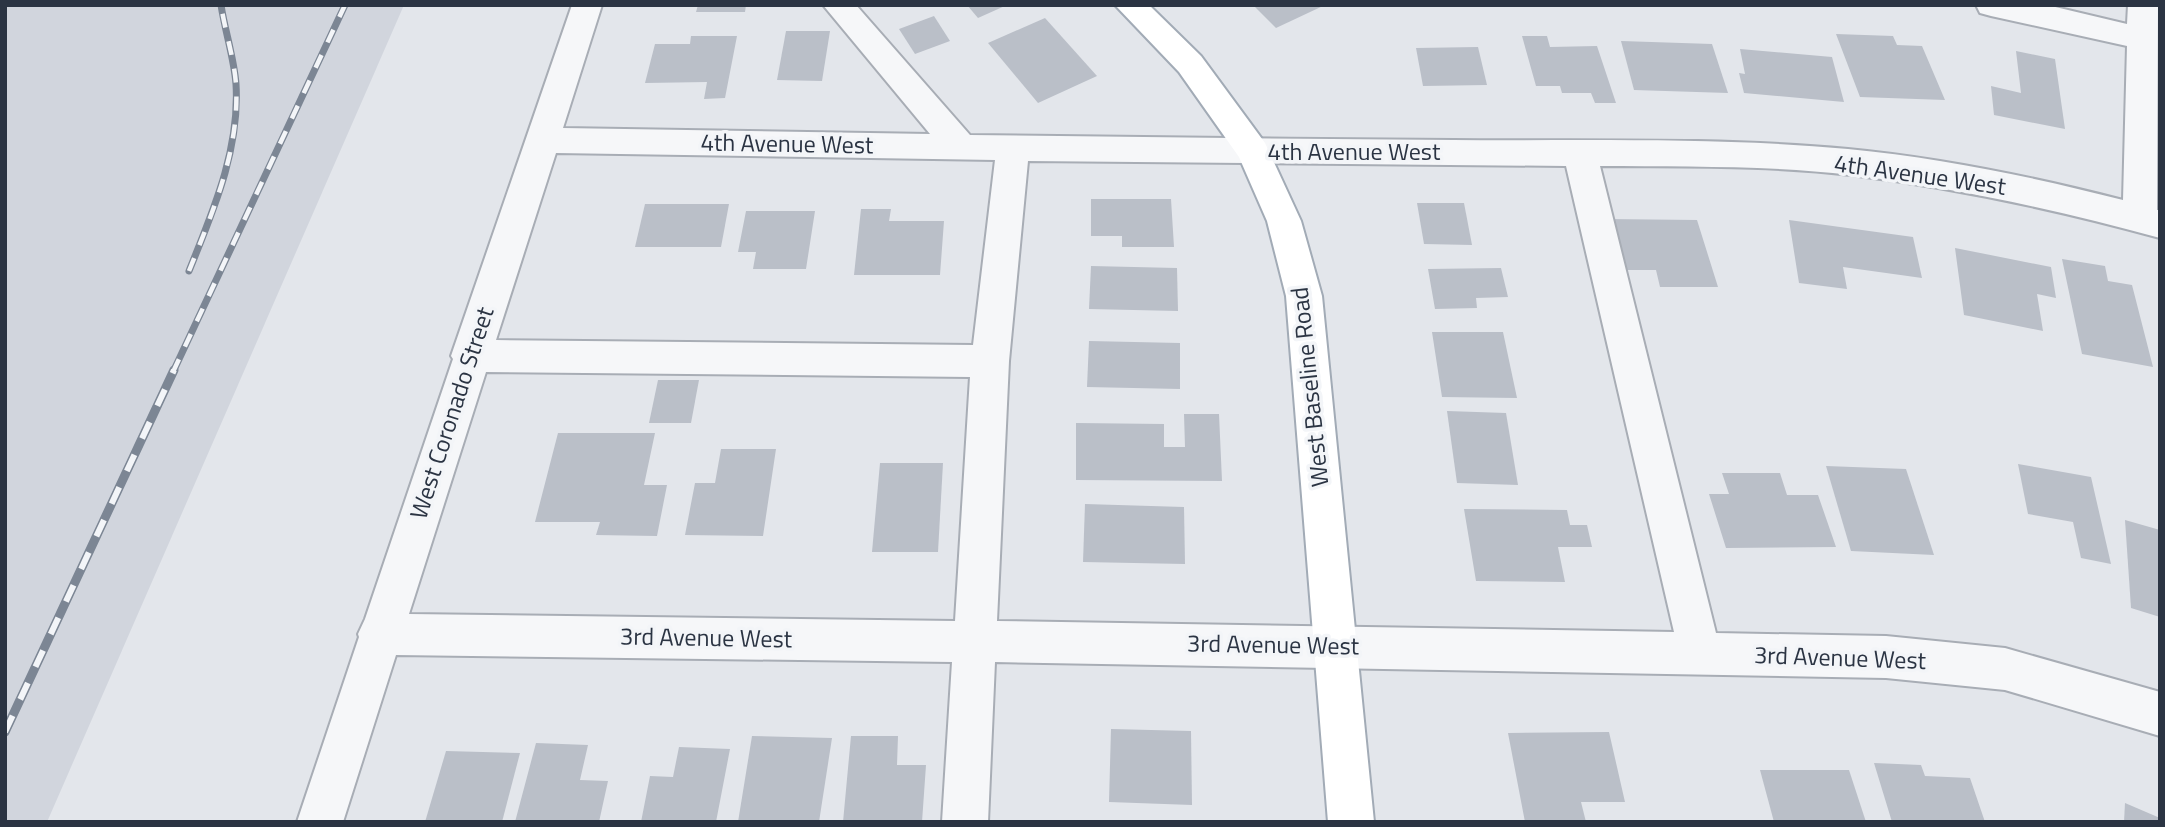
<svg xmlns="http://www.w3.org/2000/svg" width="2165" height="827" font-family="'Titillium Web',sans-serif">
<rect width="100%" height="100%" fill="#e3e6eb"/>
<!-- built -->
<polygon fill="#d1d5dd" points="5,5 404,5 47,822 5,822"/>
<!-- building -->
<g fill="#babfc8">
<polygon points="698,5 746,5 745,12 696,12"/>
<polygon points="967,5 1007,5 978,18"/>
<polygon points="1253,5 1325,5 1276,28"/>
<polygon points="934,16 950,41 915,54 899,29"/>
<polygon points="1045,18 1097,76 1038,103 988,43"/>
<polygon points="786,31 830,31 822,81 777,80"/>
<polygon points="1836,34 1893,36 1897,45 1922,46 1945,100 1860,97"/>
<polygon points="691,36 737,36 725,98 704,99 707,82 645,83 655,44 690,44"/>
<polygon points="1522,36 1547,36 1550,47 1597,46 1616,103 1595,103 1591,93 1562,93 1560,86 1536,86"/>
<polygon points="1621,41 1712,44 1728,93 1634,90"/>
<polygon points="1478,47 1487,85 1423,86 1416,48"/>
<polygon points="1740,49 1832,57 1844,102 1744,93 1739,73 1745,74"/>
<polygon points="2016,51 2055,59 2065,129 1994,115 1991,86 2021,93"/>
<polygon points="1091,199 1171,199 1174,247 1122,247 1122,236 1091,236"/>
<polygon points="1417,203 1464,203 1472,245 1424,244"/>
<polygon points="645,204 729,204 721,247 635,247"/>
<polygon points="861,209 891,209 889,221 944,221 940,275 854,275"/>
<polygon points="746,211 815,211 806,269 753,269 756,252 738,252"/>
<polygon points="1606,219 1697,220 1718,287 1660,287 1656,270 1619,270"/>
<polygon points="1789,220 1913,237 1922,278 1843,267 1847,289 1799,283"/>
<polygon points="1955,248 2051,267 2056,298 2037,294 2043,331 1964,315"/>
<polygon points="2062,259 2105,266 2108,281 2132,285 2153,367 2082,354"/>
<polygon points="1091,266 1177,268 1178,311 1089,309"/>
<polygon points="1501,268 1508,297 1476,298 1477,308 1435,309 1428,269"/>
<polygon points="1432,332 1503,332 1517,398 1442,397"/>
<polygon points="1089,341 1180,343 1180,389 1087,387"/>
<polygon points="658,380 699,380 691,423 649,423"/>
<polygon points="1447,411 1506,413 1518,485 1457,483"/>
<polygon points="1184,414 1219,414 1222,481 1076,480 1076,423 1164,424 1164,447 1185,447"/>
<polygon points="558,433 655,433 644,485 667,485 657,536 596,535 600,522 535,522"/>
<polygon points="721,449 776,449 763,536 685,535 695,483 715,483"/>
<polygon points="880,463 943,463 938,552 872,552"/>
<polygon points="2018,464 2091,477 2111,564 2081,558 2073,522 2028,514"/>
<polygon points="1826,466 1906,469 1934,555 1851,551"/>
<polygon points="1722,473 1780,473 1787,495 1818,495 1836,547 1726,548 1709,494 1729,494"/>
<polygon points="1085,504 1184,507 1185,564 1083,562"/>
<polygon points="1464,509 1567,510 1570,525 1587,525 1592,547 1558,547 1565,582 1476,581"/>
<polygon points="2125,520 2160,530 2160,617 2131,608"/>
<polygon points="1111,729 1191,731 1192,805 1109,802"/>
<polygon points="1609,732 1625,802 1581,802 1586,822 1525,822 1508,733"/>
<polygon points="752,736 832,738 819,822 738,822"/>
<polygon points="851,736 898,736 897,765 926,765 922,822 843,822"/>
<polygon points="536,743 588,745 580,780 608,781 599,822 515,822"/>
<polygon points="679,747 730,749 716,822 641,822 650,776 673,777"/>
<polygon points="446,751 520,753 502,822 425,822"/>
<polygon points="1874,763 1921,765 1925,776 1970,778 1985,822 1892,822"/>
<polygon points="1760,770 1849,770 1866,822 1774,822"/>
<polygon points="2125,803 2160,818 2160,822 2124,822"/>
</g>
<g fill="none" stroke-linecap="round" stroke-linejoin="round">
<!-- minor casing -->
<g stroke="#a8adb5" stroke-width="4">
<path id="minor" d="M572 5H602L563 128 930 134 823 5H856L970 135C1130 137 1292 139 1453 140 1584 141 1717 137 1848 149 1941 158 2034 177 2123 200L2127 46 1991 16 1980 13 1976 5H2047L2127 24 2128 5H2158L2157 210H2160V238C2058 210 1956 188 1851 175 1768 165 1683 167 1600 166L1716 633 1886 636 2005 648 2160 692V736L2005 690 1886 678 995 662 988 822H942L952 662 396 655 343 822H297L359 637 358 634 365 619 453 359 451 356ZM556 153 995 160 973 345 496 340ZM1028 161 1566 166 1674 632 997 621 1009 361ZM486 372 970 377 955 621 409 614Z"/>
</g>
<!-- major casing -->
<g stroke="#a2abb6" stroke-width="4">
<polygon id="major" points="1115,5 1149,5 1201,56 1265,143 1301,221 1322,296 1374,822 1328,822 1286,296 1267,221 1239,157 1179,72"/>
</g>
<!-- minor -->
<use href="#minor" fill="#f6f7f9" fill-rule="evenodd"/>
<!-- major -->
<use href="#major" fill="#fff" fill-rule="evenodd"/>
<!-- rail-far1 casing -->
<g stroke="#7c8694" stroke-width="7">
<g id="rail-far1">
<path d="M189 271C213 211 240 150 236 84 234 58 225 31 221 5"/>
<polyline points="173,372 345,5"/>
</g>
</g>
<!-- rail casing -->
<g stroke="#7c8694" stroke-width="9">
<polyline id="rail" points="5,732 174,370"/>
</g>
<!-- rail-far1 -->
<use href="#rail-far1" stroke="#f3f5f8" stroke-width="4.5" stroke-dasharray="14" stroke-linecap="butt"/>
<!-- rail -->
<use href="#rail" stroke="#f3f5f8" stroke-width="6" stroke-dasharray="18" stroke-linecap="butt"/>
</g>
<g text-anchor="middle" stroke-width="7" stroke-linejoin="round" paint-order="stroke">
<!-- street labels -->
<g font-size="24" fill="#2b3443" stroke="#f3f5f8">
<text transform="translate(787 144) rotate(1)" y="8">4th Avenue West</text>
<text x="1354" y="160">4th Avenue West</text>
<text transform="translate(1920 175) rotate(8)" y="8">4th Avenue West</text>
<text transform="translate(1310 387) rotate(-96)" y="8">West Baseline Road</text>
<text transform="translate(452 413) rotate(-72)" y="8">West Coronado Street</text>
<text transform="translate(706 638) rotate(1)" y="8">3rd Avenue West</text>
<text transform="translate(1273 645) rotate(1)" y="8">3rd Avenue West</text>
<text transform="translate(1840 658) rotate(2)" y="8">3rd Avenue West</text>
</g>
</g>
<!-- border -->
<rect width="2165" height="827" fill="none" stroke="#2b3443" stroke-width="14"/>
</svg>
